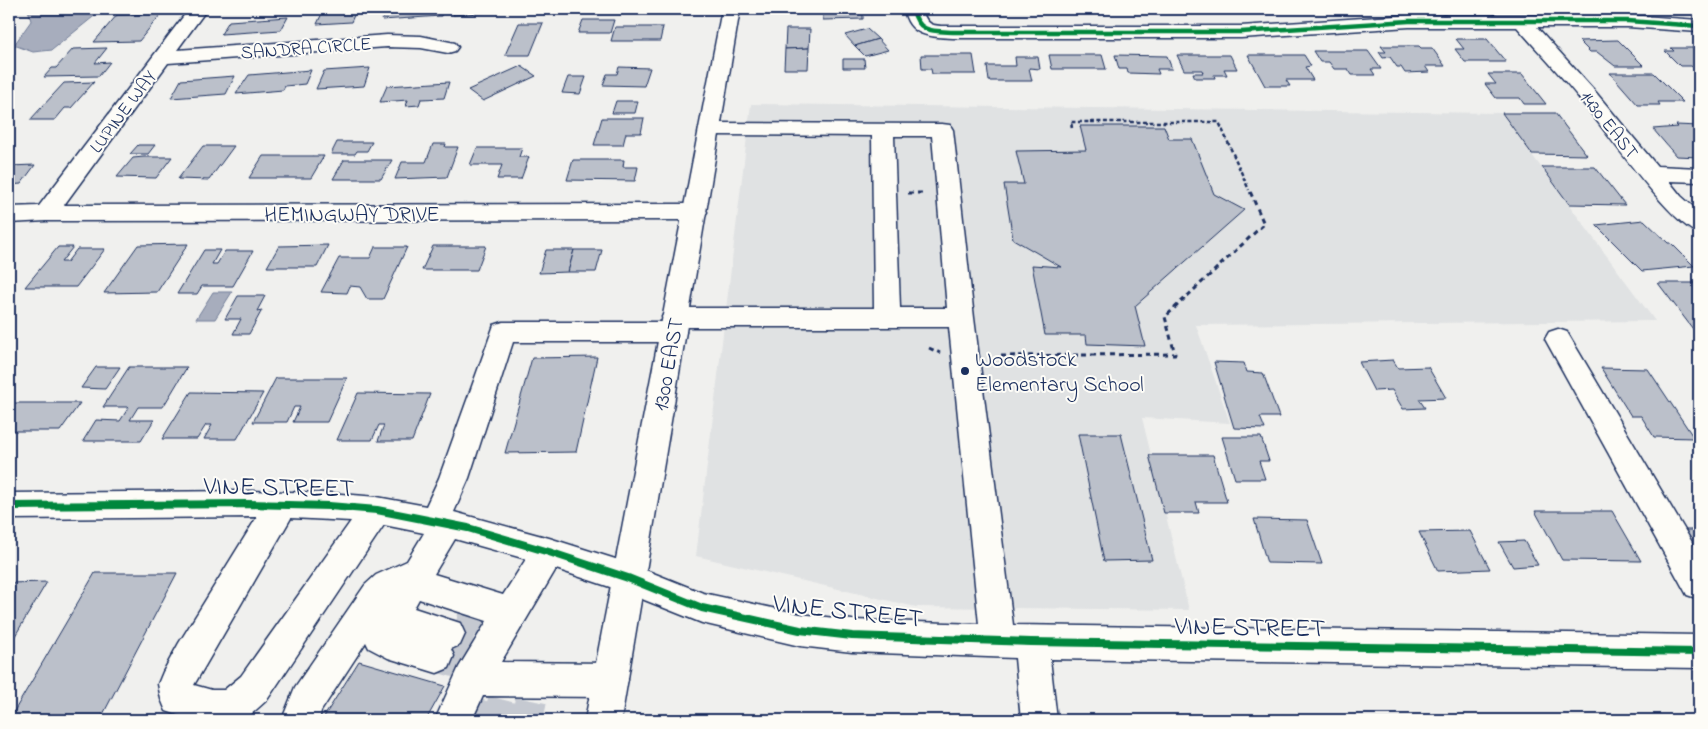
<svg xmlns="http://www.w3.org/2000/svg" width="1708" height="729" font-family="'Indie Flower',sans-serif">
<rect width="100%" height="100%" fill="#f0f0ee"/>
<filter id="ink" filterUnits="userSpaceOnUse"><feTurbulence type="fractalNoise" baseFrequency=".02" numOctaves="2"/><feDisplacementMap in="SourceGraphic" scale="10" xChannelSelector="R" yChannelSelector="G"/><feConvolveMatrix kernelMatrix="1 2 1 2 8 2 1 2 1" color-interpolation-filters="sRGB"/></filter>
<g filter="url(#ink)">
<!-- built -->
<polygon fill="#e0e2e3" points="751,104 1501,113 1655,321 1196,325 1230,423 1142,418 1189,610 916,607 696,556"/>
<!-- water -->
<g fill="#a7adbd" stroke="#6f7b97">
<polygon points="28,9 103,9 52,50 33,52 14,45 31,21"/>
<polygon points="213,292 232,292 215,319 196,319"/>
</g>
<!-- building -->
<g fill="#bbc0ca" stroke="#1b2f5e">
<polygon points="324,9 363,9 362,12 355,13 351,22 317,24"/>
<polygon points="387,9 443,9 441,16 382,20"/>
<polygon points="455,9 507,9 507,11 453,15"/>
<polygon points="823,9 863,9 863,19 823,20"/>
<polygon points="1053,9 1102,9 1103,10 1053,11"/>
<rect x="1112" y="9" width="50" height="1"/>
<polygon points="1172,9 1222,9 1222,11 1172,10"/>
<polygon points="161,14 139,41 94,42 117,15"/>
<polygon points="288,17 281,30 221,34 229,21"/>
<polygon points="583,20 614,20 610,33 578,33"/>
<polygon points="519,23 543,23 530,55 505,55"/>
<polygon points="615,27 663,27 660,41 611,41"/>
<polygon points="786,29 810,29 809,48 785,49"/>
<polygon points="867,29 878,39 855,46 845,35"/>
<polygon points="878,39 888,50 865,56 855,46"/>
<polygon points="1456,39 1487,39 1506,62 1465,62 1455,49 1464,49"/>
<polygon points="1618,40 1644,66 1615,66 1597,52 1590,52 1579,41"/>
<polygon points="1381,46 1419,46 1421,48 1432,48 1445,66 1425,66 1429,72 1405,73 1401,67 1397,67 1390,57 1383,58 1379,52 1386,52"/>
<polygon points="107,48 95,63 110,62 99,76 44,77 52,68 56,68 73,49"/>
<polygon points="809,48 808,69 784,69 785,49"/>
<polygon points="1671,48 1699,48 1699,71 1691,66 1680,66 1665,51 1674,51"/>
<polygon points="1313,51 1368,51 1381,69 1371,69 1375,75 1352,75 1348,69 1334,69 1329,62 1320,62"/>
<polygon points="921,55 973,55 976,74 932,74 931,69 922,69"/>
<polygon points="1049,55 1102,55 1106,69 1052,69"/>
<polygon points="1115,55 1167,56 1172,69 1157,69 1159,74 1128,73 1127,69 1119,69"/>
<polygon points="1177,55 1230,55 1237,69 1224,69 1227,75 1214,75 1215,78 1195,78 1193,73 1203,73 1202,70 1184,70"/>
<polygon points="1248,55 1304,55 1311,66 1305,67 1313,80 1286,80 1290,86 1265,86"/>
<polygon points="1015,57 1038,57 1040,69 1029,68 1032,81 989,81 987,66 1016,66"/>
<polygon points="843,59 864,59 865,68 843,68"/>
<polygon points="521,66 536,76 483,101 468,90"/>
<polygon points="619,67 650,68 644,86 603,85 607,74 617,74"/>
<polygon points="370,68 364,86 316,89 324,71"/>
<polygon points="311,70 305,84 285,86 283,90 236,94 249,75"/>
<polygon points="1610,73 1654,73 1683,102 1658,102 1660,105 1638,105"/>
<polygon points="1488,74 1522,74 1546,104 1524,104 1520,98 1496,98 1485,84 1496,84"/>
<polygon points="235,76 226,94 171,98 181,80"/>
<polygon points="568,77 586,77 580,94 562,93"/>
<polygon points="94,82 71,108 65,108 55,120 30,120 64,83"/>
<polygon points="449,82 444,98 421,99 419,105 406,106 408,100 380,102 387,86"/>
<polygon points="616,101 638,101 635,113 612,113"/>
<polygon points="1502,113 1555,113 1587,155 1532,154"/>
<polygon points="602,118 644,118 641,133 626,133 623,145 594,145"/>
<polygon points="1676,125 1699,126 1699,157 1676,156 1653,129 1678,127"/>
<polygon points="1080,126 1164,126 1169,139 1192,139 1214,194 1244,210 1135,306 1145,346 1087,344 1086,335 1045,335 1032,265 1061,267 1013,239 1004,184 1024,184 1016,151 1086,150"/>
<polygon points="337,142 372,142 367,151 357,151 355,154 331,154"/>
<polygon points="433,144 446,144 445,147 458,147 447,177 395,179 402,162 426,162"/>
<polygon points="138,145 155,145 148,154 130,154"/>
<polygon points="203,146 234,146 209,180 178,179"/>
<polygon points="477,148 522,148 519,157 529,157 521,179 497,179 502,165 470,165"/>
<polygon points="263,156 324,156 311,178 249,178"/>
<polygon points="144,157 172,157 156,178 117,177 133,158"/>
<polygon points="344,160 392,160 381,179 333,179"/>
<polygon points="573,160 624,160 623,167 638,167 635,181 567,180"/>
<polygon points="35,165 21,184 9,185 9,166"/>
<polygon points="1542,167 1595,167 1625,205 1569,204"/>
<polygon points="1644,220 1668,243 1671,243 1694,266 1642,271 1596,225"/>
<polygon points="188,244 157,292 104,293 138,245"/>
<polygon points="328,245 317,267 267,267 279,246"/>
<polygon points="433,246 486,246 477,270 422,270"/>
<polygon points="58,247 73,247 61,262 67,262 77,249 105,249 76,287 25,287"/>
<polygon points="375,247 407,247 383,299 367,299 360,287 350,286 347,293 321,292 339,258 370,258"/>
<polygon points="204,250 220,250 212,264 217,264 225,251 253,251 233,286 202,286 197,294 177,294"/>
<polygon points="546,250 574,250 568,272 539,273"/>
<polygon points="574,250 602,250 596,272 568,272"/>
<polygon points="1658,283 1698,283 1699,285 1699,337"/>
<polygon points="238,296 265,296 257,311 262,310 249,334 233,334 241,319 225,319"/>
<polygon points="597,357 576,452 505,453 532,358"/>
<polygon points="1393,360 1398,368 1428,367 1446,398 1419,399 1425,408 1403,409 1392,390 1374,391 1359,362"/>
<polygon points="1214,362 1244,363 1247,372 1263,373 1279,417 1260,417 1265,429 1234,428"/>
<polygon points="96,367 120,367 105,389 81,388"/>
<polygon points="129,367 187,367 163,407 138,407 130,420 154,420 141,441 83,441 96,420 120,421 129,407 103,407"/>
<polygon points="1601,368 1648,369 1694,438 1654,437 1641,416 1631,416"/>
<polygon points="276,378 347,378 327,422 293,422 300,407 294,407 287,422 253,422"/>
<polygon points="191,392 263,393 237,439 204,439 212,425 206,425 197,439 162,439"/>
<polygon points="358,393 430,394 412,441 378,441 384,425 379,425 372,440 337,440"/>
<polygon points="13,403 80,403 60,431 9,431 9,408"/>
<polygon points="1078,434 1121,434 1152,560 1104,561"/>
<polygon points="1222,437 1261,437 1269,461 1259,461 1265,479 1235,479"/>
<polygon points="1149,455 1213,455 1227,502 1196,502 1199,513 1164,513"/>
<polygon points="1535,511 1612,511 1641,561 1562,560"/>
<polygon points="1254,519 1307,520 1322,564 1267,563"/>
<polygon points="1679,530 1699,530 1699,561"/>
<polygon points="1470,531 1490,569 1438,571 1419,532"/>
<polygon points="1524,541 1538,565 1513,567 1499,542"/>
<polygon points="95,573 177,573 100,720 9,720"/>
<polygon points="47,582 9,646 9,583"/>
<polygon points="359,661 445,686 426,720 322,720"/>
</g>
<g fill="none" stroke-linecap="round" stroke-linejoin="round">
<!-- minor-tunnel -->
<g stroke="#c5c9d1" stroke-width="32" stroke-dasharray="32 16" stroke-linecap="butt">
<polyline points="458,614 484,621"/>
<polyline points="448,634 473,641"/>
<polyline points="437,656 462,663"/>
<polyline points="477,720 483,700"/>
<polyline points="499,720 504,700"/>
<polyline points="527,720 531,700"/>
</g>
<!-- minor casing -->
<g stroke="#1b2f5e" stroke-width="3">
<g id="minor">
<polygon points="189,9 207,9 177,50 387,35 421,36 455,43 458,47 455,51 448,53 421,48 387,47 168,63 64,205 695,204 703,207 707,212 703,217 695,220 46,221 9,223 9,207 39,206"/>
<path d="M904 9H922C927 28 935 26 953 26H1241L1409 15H1628L1699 20V32L1628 27H1537L1593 89 1657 166 1699 168V182L1669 181 1681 196 1699 212V233C1672 226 1602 126 1580 99 1560 74 1538 51 1517 27H1409L1241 38H953C930 37 908 36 904 9Z"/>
<path d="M710 123 942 124 950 125 953 130 974 318 1013 625 1699 635V668L1050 659 1057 720H1021L1015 658 852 652 800 646 702 623 622 591 556 569 501 662 610 663 623 668 628 680 623 692 610 697 483 696 472 720H435L459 667 487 621 419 599 414 608 460 623 465 634 460 645 451 649 454 656 449 668 437 673 388 658 369 648 366 642 321 711 320 716 321 720H284L283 717 295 687 365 585 376 575 407 561 424 533 384 525 267 700 248 717 240 720H192L166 711 161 699 158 684 163 672 179 643 257 517 9 519V493L247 491 329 493 377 497 426 506 439 478 494 325 503 322H665L662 317 666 310 675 308H874L872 136 710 135 702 134 699 129 702 124ZM894 136H932L947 308H900ZM683 327H949L979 624 852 620 800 614 703 593 628 563 549 538 454 512 469 478 513 342H673L682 339 686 332ZM291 518 351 521 241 676 224 690H212L194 685ZM455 539 526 559 503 595 434 574Z"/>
<polygon points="1558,329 1567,332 1699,554 1699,599 1687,595 1545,339 1549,332"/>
</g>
</g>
<!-- major casing -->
<g stroke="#1b2f5e" stroke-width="3">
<polygon id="major" points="722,9 740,9 621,720 585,720"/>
</g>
<!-- path-far1 -->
<polyline stroke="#1b2f5e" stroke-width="2.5" stroke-dasharray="4 2.5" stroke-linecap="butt" points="1072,128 1071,122 1219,122 1249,190"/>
<!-- path -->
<g stroke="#1b2f5e" stroke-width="3" stroke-dasharray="5 4" stroke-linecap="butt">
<polyline points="908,193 924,193"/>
<polyline points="929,348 940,353"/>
<polyline points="1001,356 1175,354 1165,317 1264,224 1249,189"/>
</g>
<!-- minor -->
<use href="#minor" fill="#fdfcf7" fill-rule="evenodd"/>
<!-- major -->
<use href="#major" fill="#fdfcf7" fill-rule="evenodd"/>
<!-- cycleway-far1 casing -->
<g stroke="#fdfcf7" stroke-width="7">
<path id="cycleway-far1" d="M913 9C918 33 932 31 953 32H1241L1409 21H1628L1699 26"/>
</g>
<!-- cycleway casing -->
<g stroke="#fdfcf7" stroke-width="11">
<polyline id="cycleway" points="9,506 247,504 329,506 377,510 468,528 549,552 628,578 702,608 800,630 852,636 1031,642 1699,652"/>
</g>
<!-- cycleway-far1 -->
<use href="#cycleway-far1" stroke="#00873e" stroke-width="4.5"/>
<!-- cycleway -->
<use href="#cycleway" stroke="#00873e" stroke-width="8"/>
</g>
</g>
<!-- markers -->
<circle fill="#1b2f5e" stroke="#fdfcf7" stroke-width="2" cx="965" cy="371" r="5"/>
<g text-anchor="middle" stroke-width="4" stroke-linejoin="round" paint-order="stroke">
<!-- far-street labels -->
<g font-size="19" fill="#1b2f5e" stroke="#fdfcf7">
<text transform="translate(306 47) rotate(-4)" y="7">SANDRA CIRCLE</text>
<text transform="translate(122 111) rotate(-53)" y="7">LUPINE WAY</text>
<text transform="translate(1610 124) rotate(51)" y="7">1430 EAST</text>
</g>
<!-- street labels -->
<g font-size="22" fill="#1b2f5e" stroke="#fdfcf7">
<text x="352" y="221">HEMINGWAY DRIVE</text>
<text transform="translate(667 364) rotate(-80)" y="8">1300 EAST</text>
</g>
<!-- poi labels -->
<g font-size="22" fill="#1b2f5e" stroke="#fdfcf7" text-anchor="start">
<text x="975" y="366">Woodstock<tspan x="975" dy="25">Elementary School</tspan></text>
</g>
<!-- near-street labels -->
<g font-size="26" fill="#1b2f5e" stroke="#fdfcf7">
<text transform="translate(279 486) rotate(1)" y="9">VINE STREET</text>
<text transform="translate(848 610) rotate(6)" y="9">VINE STREET</text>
<text transform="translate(1250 626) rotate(1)" y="9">VINE STREET</text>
</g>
</g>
<!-- margin -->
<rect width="1708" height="729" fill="none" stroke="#fdfcf7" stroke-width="30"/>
<rect x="15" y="15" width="1678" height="699" fill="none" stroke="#1b2f5e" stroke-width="2" filter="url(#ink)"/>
</svg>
